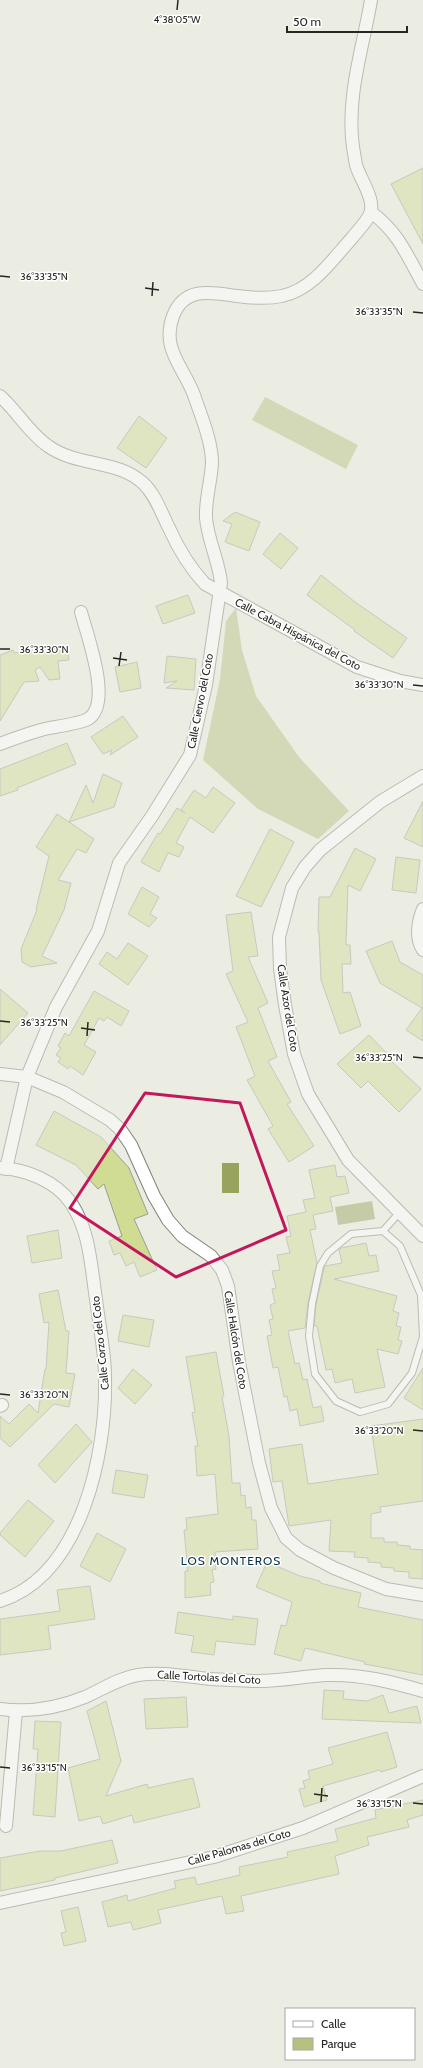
<svg xmlns="http://www.w3.org/2000/svg" width="423" height="2068" font-family="Cabin,sans-serif">
<rect width="100%" height="100%" fill="#ebede3"/>
<!-- green -->
<g fill="#b5c17e">
<polygon points="265,397 358,445 346,469 252,420"/>
<polygon points="236,608 242,650 256,696 299,757 349,811 318,839 258,809 203,760 220,679 226,621"/>
</g>
<!-- water -->
<g fill="#98a35d">
<rect x="222" y="1163" width="17" height="30"/>
<polygon points="372,1201 375,1219 338,1225 335,1207"/>
</g>
<!-- building -->
<g fill="#d0dc94" stroke="#9b9d93">
<polygon points="423,168 423,244 391,184"/>
<polygon points="139,416 167,438 146,468 117,448"/>
<polygon points="235,512 260,522 249,551 225,542 232,524 223,521"/>
<polygon points="280,533 298,548 281,569 263,554"/>
<polygon points="321,575 355,602 407,638 393,658 354,631 355,630 307,595"/>
<polygon points="188,595 195,613 163,624 156,606"/>
<polygon points="67,647 69,660 58,661 60,679 49,680 40,667 35,670 39,681 24,682 0,721 0,655 13,650 14,653"/>
<polygon points="167,656 196,659 194,690 166,688 177,681 164,683"/>
<polygon points="137,662 141,688 120,692 115,667"/>
<polygon points="123,716 138,737 110,755 112,750 103,754 91,737"/>
<polygon points="67,743 76,764 17,788 18,790 0,796 0,769"/>
<polygon points="103,774 122,783 114,807 69,822 94,839 86,853 77,849 58,880 71,883 64,910 42,956 57,963 31,967 22,962 21,949 37,910 36,909 49,856 36,847 57,814 69,822 86,785 93,803"/>
<polygon points="213,787 235,803 213,833 190,817 176,843 184,847 179,857 168,853 159,872 141,862 158,833 160,834 177,808 185,813 181,810 194,790 206,798"/>
<polygon points="423,801 423,847 404,838"/>
<polygon points="270,829 294,842 261,907 236,896"/>
<polygon points="355,848 376,859 360,891 348,885 346,945 350,945 351,964 342,964 343,993 350,992 361,1026 340,1034 321,980 319,932 318,932 319,897 330,897"/>
<polygon points="396,857 420,860 416,893 392,890"/>
<polygon points="142,887 159,897 150,914 157,918 149,927 128,914"/>
<polygon points="251,912 258,956 248,957 268,1003 258,1008 277,1057 268,1061 291,1102 287,1104 314,1146 289,1162 268,1129 273,1126 247,1080 255,1076 236,1027 248,1022 226,974 233,971 226,915"/>
<polygon points="392,941 400,962 423,975 423,1041 406,1030 422,1008 380,983 366,951"/>
<polygon points="128,943 148,956 128,985 99,964 107,952 117,959"/>
<polygon points="0,989 28,1013 0,1045"/>
<polygon points="94,991 129,1011 121,1026 107,1017 104,1021 99,1018 84,1045 96,1052 83,1075 70,1066 68,1069 58,1062 61,1058 56,1055 61,1048 58,1046 65,1033 69,1036"/>
<polygon points="369,1035 392,1059 390,1060 421,1089 399,1112 368,1081 361,1088 337,1064"/>
<polygon points="54,1111 101,1137 129,1168 148,1214 134,1219 157,1270 140,1277 134,1262 126,1266 120,1253 114,1255 109,1241 122,1236 104,1184 98,1189 76,1165 36,1145"/>
<polygon points="335,1165 337,1177 345,1176 349,1193 330,1197 333,1211 313,1215 316,1229 310,1230 317,1263 308,1303 305,1328 288,1331 295,1364 299,1363 303,1380 307,1379 313,1408 321,1406 324,1421 300,1426 297,1409 290,1411 287,1396 284,1397 278,1367 273,1368 267,1336 272,1335 269,1320 273,1319 270,1305 275,1303 272,1289 276,1288 272,1271 280,1270 277,1255 290,1253 286,1237 291,1236 287,1216 306,1212 303,1200 315,1198 309,1170"/>
<polygon points="58,1230 62,1258 32,1263 27,1236"/>
<polygon points="366,1243 369,1256 376,1255 379,1271 334,1279 397,1296 393,1311 399,1313 396,1326 401,1327 398,1340 402,1341 398,1354 377,1349 385,1387 355,1393 352,1379 335,1383 332,1369 326,1370 317,1326 314,1326 316,1305 324,1268 325,1266 342,1263 339,1250 341,1248"/>
<polygon points="58,1290 66,1331 69,1331 66,1373 75,1374 69,1407 54,1404 10,1447 0,1438 0,1416 9,1424 29,1404 38,1413 45,1369 46,1369 49,1322 44,1323 39,1294"/>
<polygon points="123,1315 154,1320 149,1347 118,1341"/>
<polygon points="216,1352 224,1396 222,1397 229,1436 232,1483 240,1483 241,1496 245,1495 246,1508 251,1507 252,1520 256,1520 258,1549 215,1552 216,1569 212,1570 214,1582 210,1583 211,1595 185,1598 185,1571 188,1571 184,1530 187,1530 186,1518 218,1514 215,1474 197,1476 195,1446 198,1446 192,1413 195,1412 186,1357"/>
<polygon points="423,1368 423,1410 404,1398"/>
<polygon points="133,1369 152,1385 135,1404 118,1388"/>
<polygon points="423,1419 423,1501 380,1507 381,1512 371,1514 371,1538 384,1538 384,1542 397,1542 397,1545 410,1546 410,1549 423,1550 423,1579 409,1578 409,1572 394,1571 394,1568 381,1567 381,1563 368,1562 368,1558 354,1557 355,1552 329,1551 331,1520 289,1526 282,1481 273,1482 269,1449 302,1444 308,1484 378,1474 371,1426"/>
<polygon points="76,1424 92,1442 55,1483 38,1465"/>
<polygon points="116,1470 148,1475 144,1498 112,1493"/>
<polygon points="28,1500 54,1521 25,1557 0,1535 0,1533"/>
<polygon points="97,1533 126,1549 110,1582 80,1566"/>
<polygon points="267,1562 300,1576 320,1581 320,1583 361,1593 358,1607 423,1620 423,1675 364,1664 365,1662 305,1648 301,1661 274,1654 281,1625 286,1626 292,1602 256,1587"/>
<polygon points="90,1586 95,1619 48,1626 51,1649 0,1655 0,1619 60,1611 57,1590"/>
<polygon points="178,1612 233,1620 233,1616 258,1619 255,1645 216,1641 214,1655 191,1652 194,1636 175,1633"/>
<polygon points="324,1690 344,1691 343,1699 367,1701 383,1695 389,1713 417,1706 421,1723 322,1719"/>
<polygon points="186,1697 188,1727 146,1729 144,1699"/>
<polygon points="106,1701 121,1761 106,1796 147,1784 148,1788 193,1778 200,1807 134,1823 132,1815 103,1824 100,1816 79,1821 68,1768 100,1759 87,1711"/>
<polygon points="35,1721 61,1722 55,1817 33,1815 38,1749 33,1749"/>
<polygon points="387,1732 397,1767 381,1772 380,1770 323,1786 327,1800 304,1807 299,1789 305,1788 303,1781 310,1779 308,1771 333,1764 328,1748"/>
<polygon points="423,1800 423,1815 407,1820 409,1827 367,1837 369,1845 335,1856 339,1874 241,1896 244,1911 226,1914 222,1896 158,1910 161,1923 133,1930 131,1922 108,1927 102,1902 127,1895 128,1901 176,1888 174,1881 195,1877 197,1885 240,1875 239,1867 288,1857 287,1852 338,1841 335,1829 376,1818 375,1810"/>
<polygon points="112,1840 118,1863 55,1878 55,1880 0,1891 0,1858 40,1851 61,1851"/>
<polygon points="78,1907 86,1941 64,1946 61,1933 66,1932 61,1911"/>
</g>
<g fill="none" stroke-linecap="round" stroke-linejoin="round">
<!-- service casing -->
<g stroke="#7f8178" stroke-width="8">
<polyline id="service" points="383,1231 400,1246 421,1295 423,1337 412,1373 388,1404 360,1412 336,1401 315,1374 309,1336 312,1304 320,1266 328,1253 351,1234 383,1231 399,1213"/>
</g>
<!-- minor casing -->
<g stroke="#7f8178" stroke-width="14">
<g id="minor">
<path d="M371 212C398 232 407 255 423 284"/>
<path d="M0 396C17 411 29 433 48 446 77 467 117 459 143 483 155 494 162 514 169 528 178 548 190 568 205 584L357 667 400 681 423 685"/>
<path d="M0 744C13 739 27 734 41 730 52 727 79 724 88 719 113 704 87 635 81 612"/>
<polyline points="423,776 380,802 320,850 305,867 292,888 279,937 280,969 285,1005 294,1054 308,1094 348,1160 423,1236"/>
<path d="M423 909C418 921 415 938 423 950"/>
<polyline points="0,1074 27,1077 63,1092 110,1120 120,1129 131,1145 154,1196 168,1220 182,1236 211,1256 222,1270 228,1286 239,1362 259,1463 271,1508 286,1538 300,1550 334,1568 386,1589 423,1595"/>
<path d="M0 1168C25 1169 56 1181 71 1203 90 1231 91 1267 96 1299 99 1325 105 1351 105 1377 107 1452 82 1575 0 1601"/>
<path d="M6 1169 27 1077 56 1007 98 931 119 863 152 816 190 755 206 685 221 583C219 561 208 541 206 518 205 500 211 482 212 463 212 441 201 416 194 395 183 366 161 349 173 316 185 285 213 293 237 296 252 298 267 299 282 296 313 289 332 260 352 238 358 230 366 223 370 214 376 200 360 179 356 165 355 159 354 153 353 147 346 97 363 48 371 0"/>
<polyline points="0,1406 2,1405"/>
<path d="M0 1709C30 1713 58 1708 85 1697 103 1689 119 1678 138 1675 162 1671 187 1677 211 1679 225 1680 239 1680 253 1681 278 1682 303 1676 328 1675 361 1674 392 1682 423 1691"/>
<polyline points="6,1826 16,1711"/>
<polyline points="0,1903 214,1857 303,1828 423,1776"/>
</g>
</g>
<!-- service -->
<use href="#service" stroke="#fff" stroke-width="6"/>
<!-- minor -->
<use href="#minor" stroke="#fff" stroke-width="12"/>
</g>
<!-- marked area -->
<path d="M0 0H423V2068H0ZM145 1093 240 1103 286 1230 176 1277 70 1208Z" fill="#ebede3" fill-opacity=".55" fill-rule="evenodd"/>
<path fill="none" stroke="#c2185b" stroke-width="3" stroke-linejoin="round" d="M145 1093 240 1103 286 1230 176 1277 70 1208Z"/>
<!-- ticks -->
<path fill="none" stroke="#262623" stroke-width="1.5" d="M177 10 178 0M0 276 10 277M145 288 159 290M152 296 153 282M413 312 423 313M0 649H10M113 658 127 660M119 666 121 652M413 685 423 686M0 1021 10 1022M81 1028 95 1030M87 1036 88 1022M413 1057 423 1058M0 1394 10 1395M413 1430 423 1431M0 1767 10 1768M314 1794 328 1796M321 1802 322 1788M413 1803 423 1804"/>
<g text-anchor="middle" stroke-width="3" stroke-linejoin="round" paint-order="stroke">
<!-- street labels -->
<g font-size="11" fill="#262623" stroke="#fff">
<text transform="translate(298 634) rotate(28)" y="4">Calle Cabra Hispánica del Coto</text>
<text transform="translate(200 701) rotate(-79)" y="4">Calle Ciervo del Coto</text>
<text transform="translate(288 1008) rotate(81)" y="4">Calle Azor del Coto</text>
<text transform="translate(236 1340) rotate(81)" y="4">Calle Halcón del Coto</text>
<text transform="translate(100 1343) rotate(-96)" y="4">Calle Corzo del Coto</text>
<text transform="translate(209 1677) rotate(3)" y="4">Calle Tortolas del Coto</text>
<text transform="translate(239 1847) rotate(-16)" y="4">Calle Palomas del Coto</text>
</g>
<!-- neighbourhood labels -->
<g font-size="12" letter-spacing="1" fill="#063047" stroke="#fff">
<text x="231" y="1565">LOS MONTEROS</text>
</g>
</g>
<g font-size="10" text-anchor="middle" fill="#262623" stroke="#fff" stroke-width="3" stroke-linejoin="round" paint-order="stroke">
<text x="177" y="23">4°38'05"W</text>
<text x="44" y="280">36°33'35"N</text>
<text x="379" y="315">36°33'35"N</text>
<text x="44" y="653">36°33'30"N</text>
<text x="379" y="688">36°33'30"N</text>
<text x="44" y="1026">36°33'25"N</text>
<text x="379" y="1061">36°33'25"N</text>
<text x="44" y="1398">36°33'20"N</text>
<text x="379" y="1434">36°33'20"N</text>
<text x="44" y="1771">36°33'15"N</text>
<text x="379" y="1807">36°33'15"N</text>
</g>
<!-- legend -->
<rect x="285" y="2008" width="130" height="52" fill="#ffffff" stroke="#a8a8a7"/>
<rect x="293" y="2021" width="20" height="6" fill="#ffffff" stroke="#a8a8a7"/>
<text x="321" y="2028" font-size="12" fill="#262623">Calle</text>
<rect x="293" y="2038" width="20" height="12" fill="#b5c17e" stroke="#a8a8a7"/>
<text x="321" y="2048" font-size="12" fill="#262623">Parque</text>
<!-- scale -->
<path d="M287 26v6h120v-6" fill="none" stroke="#262623" stroke-width="2"/>
<text x="293" y="26" font-size="12" fill="#262623" stroke="#ffffff" stroke-width="3" paint-order="stroke">50 m</text>
</svg>
